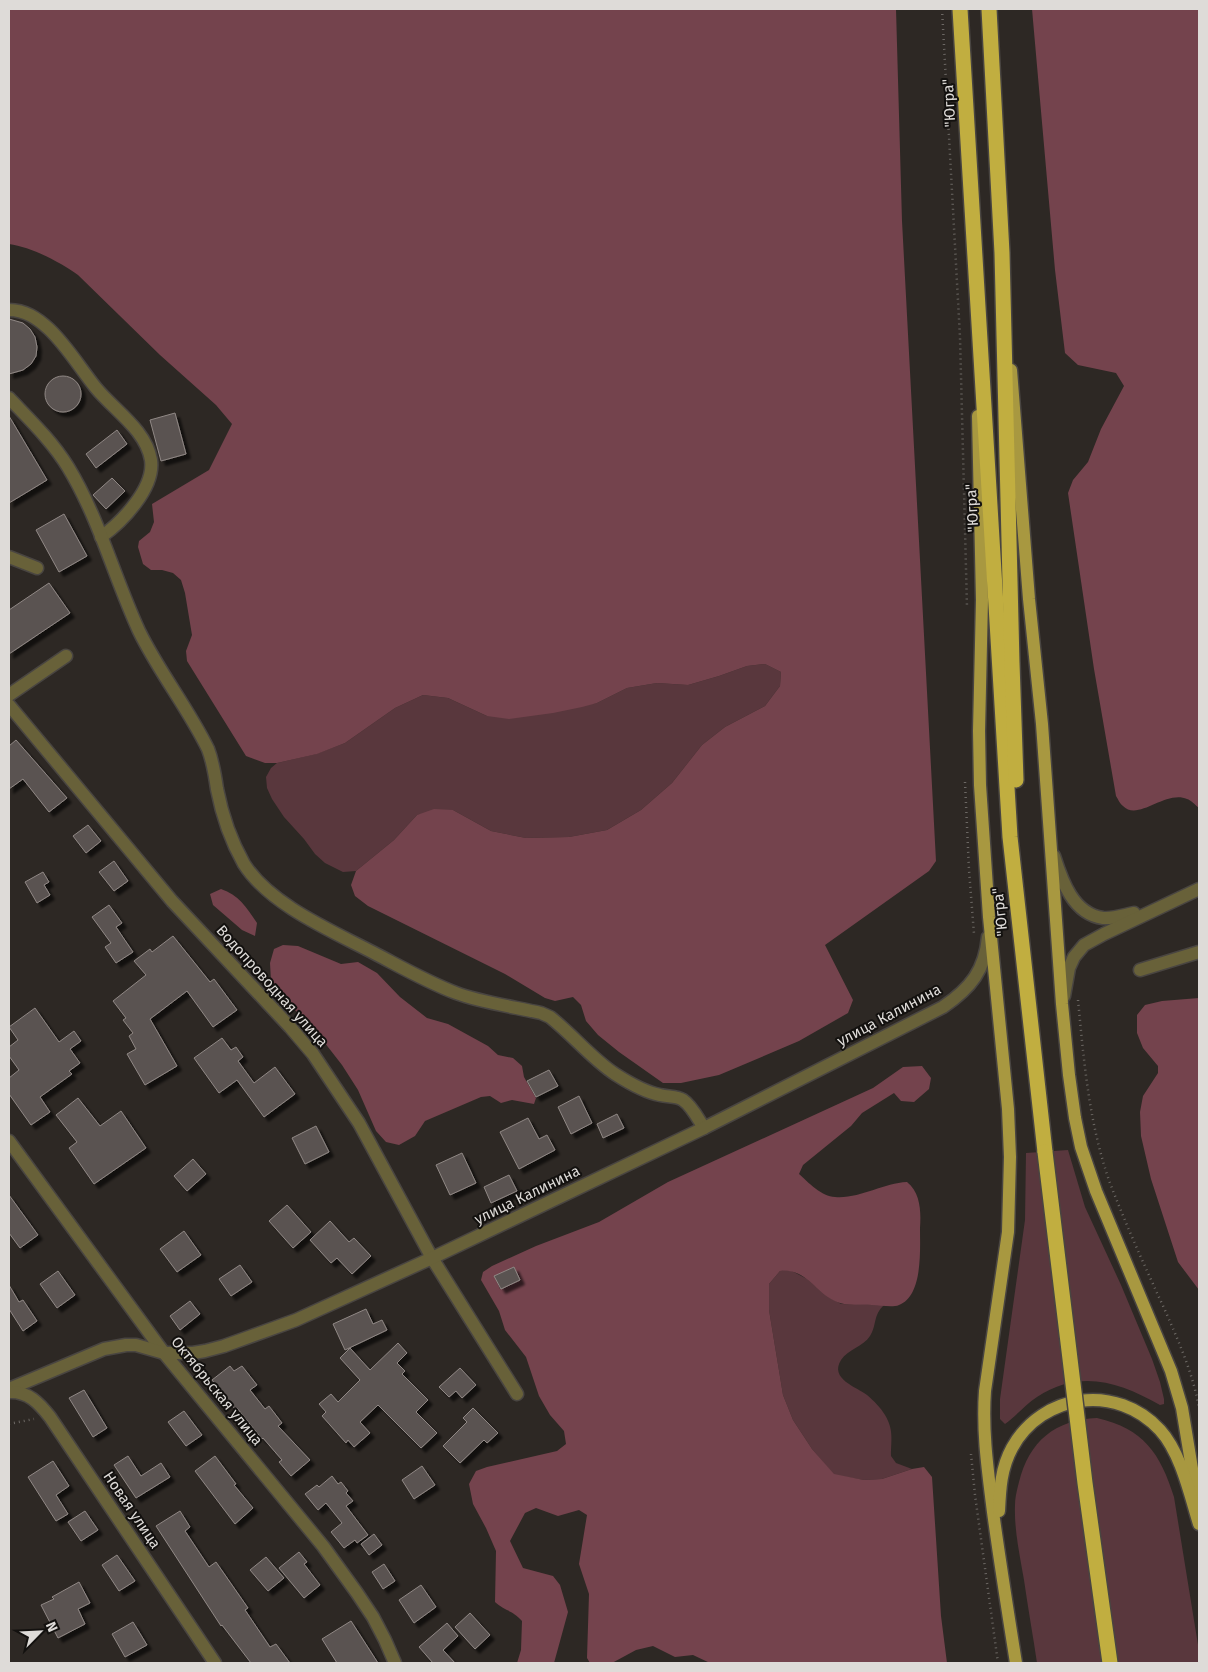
<svg xmlns="http://www.w3.org/2000/svg" width="1208" height="1672" font-family="'Fira Sans',sans-serif">
<defs>
<filter id="shadow"><feDropShadow dx="4.5" dy="4.5" stdDeviation="1" flood-color="#0009"/></filter>
</defs>
<rect width="100%" height="100%" fill="#2d2824"/>
<!-- green -->
<g fill="#59373d">
<polygon points="765,664 781,672 780,686 765,706 725,727 702,745 672,783 641,810 607,830 569,837 526,838 491,831 453,810 417,815 394,840 356,871 343,872 325,863 315,854 304,839 284,817 272,799 267,788 266,777 271,768 277,763 316,754 345,743 395,708 423,695 448,698 487,716 597,703 627,688 657,683 688,685 719,676 747,666"/>
<path d="M1068 1150 1085 1207 1121 1285 1152 1359 1160 1382 1164 1399V1404L1160 1405C1119 1382 1080 1369 1037 1397 1025 1405 1016 1416 1005 1424L1000 1419V1399L1025 1220 1026 1153Z"/>
<path d="M790 1270 807 1279 830 1298 841 1304 884 1305C873 1315 877 1325 870 1336 863 1347 848 1349 841 1360 829 1379 857 1387 867 1395 874 1401 881 1408 885 1415 894 1430 891 1440 891 1456L896 1463 912 1469 882 1479 864 1480 834 1475 812 1449 793 1420 783 1395 769 1310V1284L780 1271Z"/>
<path d="M1097 1418C1144 1429 1160 1453 1174 1497L1199 1651V1663H1037C1033 1636 1028 1608 1024 1580 1020 1556 1014 1530 1015 1505 1015 1497 1017 1490 1019 1482 1029 1441 1055 1420 1097 1418Z"/>
</g>
<!-- forest -->
<g fill="#74434d" fill-rule="evenodd">
<path d="M9 9H896L902 221 936 861 929 871 825 945 853 1000 848 1013 799 1041 719 1075 681 1083H663L619 1052 598 1035 586 1021 581 1005 573 997 555 1001 545 998 505 974 368 906 355 896 351 885 356 871 394 840 417 815 434 809 453 810 491 831 526 838 569 837 607 830 641 810 672 783 702 745 725 727 765 706 780 686 781 672 765 664 747 666 719 676 688 685 657 683 627 688 597 703 582 707 553 713 509 719 487 716 448 698 423 695 395 708 345 743 317 754 277 763H265L246 756 187 661 186 651 192 635 185 593 181 580 173 573 162 570H151L143 564 138 547 139 541 150 532 154 522 152 504 209 470 232 424 216 405 160 355 78 275C60 262 31 247 9 244Z"/>
<path d="M1032 9H1199V808C1195 805 1191 800 1187 799 1165 790 1138 822 1123 806 1120 804 1118 799 1116 796L1094 669 1068 493 1073 480 1088 462 1101 429 1124 386 1116 373 1078 365 1065 353 1055 270Z"/>
<path d="M221 889C239 895 247 908 257 923L255 936 242 930 213 905 210 894Z"/>
<polygon points="283,945 298,946 341,964 358,962 377,973 400,997 427,1018 448,1024 488,1046 498,1055 513,1058 522,1066 524,1077 536,1098 534,1104 512,1100 501,1103 490,1096 481,1097 425,1121 415,1136 399,1145 386,1142 376,1131 358,1090 342,1065 307,1020 286,1003 271,981 270,963 274,949"/>
<polygon points="1199,998 1199,1290 1178,1262 1151,1179 1141,1136 1140,1112 1143,1096 1158,1073 1158,1066 1143,1048 1137,1033 1137,1015 1145,1005 1162,1001"/>
<path d="M922 1066 931 1078 929 1089 914 1102 901 1101 894 1093 862 1113 851 1126 803 1165 799 1174C808 1182 822 1197 835 1197 860 1199 883 1183 907 1182 921 1193 921 1213 920 1228 920 1250 923 1296 899 1305 892 1308 880 1305 872 1305 858 1304 844 1307 831 1299 813 1288 804 1268 780 1271L769 1284V1310L783 1395 793 1420 812 1449 834 1474 864 1480 882 1479 912 1469 924 1467 932 1477 941 1616 947 1663H710L693 1655 675 1657 653 1646 636 1650 612 1663H590L587 1658 589 1594 579 1564 587 1515 579 1510 558 1516 536 1508 525 1513 510 1541 523 1568 553 1576 560 1585 568 1612 554 1663H517L521 1650 522 1621C512 1610 505 1611 495 1602L496 1551 486 1528 473 1504 469 1484 476 1471 487 1467 557 1451 566 1444 564 1431 550 1415 539 1396 526 1357 505 1330 499 1311 481 1280 483 1272 492 1266 536 1246 599 1222 668 1182 873 1088 903 1067ZM514 1267 520 1280 500 1289 495 1276Z"/>
</g>
<!-- building -->
<g fill="#5a5351" stroke="#908885" filter="url(#shadow)">
<polygon points="9,319 23,323 30,329 35,337 37,347 36,356 31,364 23,370 9,374"/>
<circle cx="63" cy="394" r="18"/>
<polygon points="175,413 186,454 161,461 150,420"/>
<polygon points="9,416 47,480 9,503"/>
<polygon points="117,430 127,444 96,468 86,454"/>
<polygon points="112,478 125,491 106,509 93,495"/>
<polygon points="64,514 87,556 59,572 36,530"/>
<polygon points="49,583 70,613 9,654 9,610"/>
<polygon points="16,740 67,798 49,812 23,779 9,789 9,746"/>
<polygon points="88,825 101,841 86,853 73,836"/>
<polygon points="114,861 128,881 114,891 99,872"/>
<polygon points="43,872 49,882 44,885 50,895 37,903 25,882"/>
<polygon points="109,905 122,923 116,927 133,952 116,963 105,947 111,943 92,917"/>
<polygon points="173,936 210,982 214,979 237,1010 213,1027 187,991 150,1019 177,1066 145,1085 127,1054 136,1049 129,1036 133,1033 123,1020 126,1018 113,1001 146,975 134,961 150,949 152,952"/>
<polygon points="35,1008 59,1042 74,1031 81,1041 70,1049 80,1063 69,1071 72,1074 40,1097 50,1112 31,1125 9,1094 9,1078 19,1070 9,1056 9,1047 18,1040 9,1027"/>
<polygon points="222,1038 231,1050 236,1047 243,1057 238,1061 254,1083 275,1067 295,1094 264,1117 237,1080 219,1093 194,1058"/>
<polygon points="549,1070 558,1086 536,1097 527,1081"/>
<polygon points="579,1096 592,1123 571,1134 558,1107"/>
<polygon points="78,1098 100,1126 121,1111 146,1148 94,1184 69,1148 77,1142 56,1115"/>
<polygon points="617,1114 624,1128 603,1138 597,1124"/>
<polygon points="528,1118 539,1139 547,1135 555,1150 519,1169 500,1132"/>
<polygon points="316,1126 329,1152 305,1164 292,1138"/>
<polygon points="462,1153 476,1183 450,1195 436,1165"/>
<polygon points="193,1159 206,1174 187,1191 174,1176"/>
<polygon points="509,1175 517,1191 491,1203 484,1187"/>
<polygon points="9,1195 38,1235 20,1248 9,1233"/>
<polygon points="287,1205 311,1232 293,1248 269,1221"/>
<polygon points="330,1221 349,1242 354,1238 371,1256 352,1274 337,1258 331,1263 310,1240"/>
<polygon points="184,1231 201,1255 177,1272 160,1249"/>
<polygon points="240,1265 252,1282 231,1296 219,1279"/>
<polygon points="514,1267 520,1280 501,1289 494,1276"/>
<polygon points="58,1271 75,1295 57,1308 40,1284"/>
<polygon points="9,1285 19,1302 23,1300 37,1321 23,1331 9,1309"/>
<polygon points="190,1301 200,1314 180,1330 170,1316"/>
<polygon points="366,1309 373,1324 382,1320 387,1330 345,1350 333,1324"/>
<polygon points="398,1343 407,1353 397,1363 405,1371 402,1374 428,1400 416,1412 437,1433 421,1448 378,1405 360,1422 370,1433 354,1447 348,1440 346,1443 322,1416 326,1412 319,1404 331,1394 338,1402 360,1380 340,1358 350,1348 370,1370"/>
<polygon points="230,1366 234,1371 242,1366 257,1385 250,1390 265,1409 269,1406 282,1423 278,1426 310,1460 291,1476 279,1462 282,1460 263,1438 262,1439 237,1408 235,1409 212,1380"/>
<polygon points="460,1368 476,1385 462,1398 456,1391 449,1397 439,1387"/>
<polygon points="84,1390 107,1428 93,1437 69,1398"/>
<polygon points="473,1408 498,1433 487,1443 484,1440 460,1463 443,1446 467,1422 463,1418"/>
<polygon points="184,1411 202,1435 186,1446 168,1422"/>
<polygon points="128,1456 141,1476 161,1463 170,1477 136,1498 114,1465"/>
<polygon points="215,1456 236,1484 234,1485 253,1508 235,1524 195,1471"/>
<polygon points="53,1461 69,1486 56,1495 68,1514 56,1521 28,1477"/>
<polygon points="422,1466 435,1485 414,1499 402,1480"/>
<polygon points="332,1476 338,1484 341,1482 348,1491 346,1493 353,1501 346,1506 368,1535 357,1543 355,1540 344,1548 331,1532 342,1523 326,1503 318,1510 305,1494 317,1485 319,1487"/>
<polygon points="85,1511 98,1530 81,1541 68,1522"/>
<polygon points="180,1511 190,1527 185,1531 209,1567 216,1562 248,1608 245,1610 270,1647 276,1644 290,1663 251,1663 222,1625 221,1626 156,1526"/>
<polygon points="374,1534 382,1545 369,1555 361,1544"/>
<polygon points="299,1552 307,1562 304,1564 320,1585 304,1598 279,1568"/>
<polygon points="117,1555 135,1581 119,1591 102,1565"/>
<polygon points="266,1557 284,1578 268,1591 250,1570"/>
<polygon points="384,1564 395,1581 383,1589 372,1572"/>
<polygon points="79,1582 90,1603 78,1609 85,1624 58,1638 41,1605 54,1599 52,1597"/>
<polygon points="421,1585 436,1607 414,1623 399,1600"/>
<polygon points="470,1613 490,1635 475,1649 455,1627"/>
<polygon points="351,1621 378,1663 337,1663 322,1639"/>
<polygon points="133,1622 147,1645 125,1657 112,1634"/>
<polygon points="447,1623 458,1636 443,1650 455,1663 433,1663 419,1647"/>
</g>
<g fill="none" stroke-linecap="round" stroke-linejoin="round">
<!-- minor casing -->
<g stroke="#494541" stroke-width="15">
<g id="minor">
<path d="M9 310C25 310 37 318 49 329 67 346 80 368 96 388 114 410 146 430 151 460 155 488 122 522 101 537"/>
<path d="M9 398C30 420 52 441 68 467 99 518 114 577 139 631 159 672 188 708 208 749 213 762 215 775 217 789 222 815 231 841 244 864 270 905 332 931 374 953 401 967 427 982 456 993 480 1002 514 1007 541 1013L550 1017C573 1035 591 1058 615 1074 629 1083 644 1092 660 1095 668 1097 677 1096 683 1100 692 1106 698 1119 704 1128"/>
<polyline points="9,557 37,568"/>
<polyline points="9,695 66,656"/>
<polyline points="9,705 172,901 290,1027 313,1054 359,1123 432,1258 517,1394"/>
<path d="M1054 856C1062 881 1073 914 1103 918 1113 919 1124 915 1134 913"/>
<polyline points="1140,970 1199,952"/>
<polyline points="1064,996 1069,968 1074,957 1084,945 1104,934 1199,889"/>
<polyline points="9,1141 164,1353 323,1546 357,1593 373,1617 385,1640 395,1663"/>
<path d="M9 1389 104 1349 126 1345H136L164 1353H193L205 1351 224 1346 296 1320 432 1258 704 1128 943 1007C971 988 985 970 988 937"/>
<path d="M9 1392C28 1391 39 1403 50 1417L215 1663"/>
</g>
</g>
<!-- major casing -->
<g stroke="#494541" stroke-width="15">
<g id="major">
<polyline points="1011,370 1029,599 1042,724 1062,1004 1069,1075 1075,1118 1081,1147 1096,1191 1171,1371 1182,1408 1199,1511"/>
<path d="M978 416 982 600 979 731 980 785 989 917 1008 1109 1010 1157 1008 1232 985 1391C982 1432 988 1472 993 1512 1000 1563 1008 1613 1016 1663"/>
<path d="M999 1511C1000 1489 1001 1468 1012 1448 1042 1393 1117 1383 1160 1430 1181 1453 1190 1495 1199 1524"/>
</g>
</g>
<!-- highway casing -->
<g stroke="#494541" stroke-width="18">
<g id="highway">
<polyline points="960,9 1010,837 1045,1152"/>
<polyline points="989,9 1002,253 1012,663 1016,780"/>
</g>
</g>
<!-- path -->
<g stroke="#6c6864" stroke-width="2.5" stroke-dasharray="1 4" stroke-linecap="butt">
<polyline points="942,9 960,337 967,607"/>
<polyline points="965,782 969,870 974,934"/>
<path d="M1078 1000C1084 1062 1089 1124 1110 1183 1126 1225 1145 1267 1164 1308 1178 1340 1193 1373 1199 1408"/>
<polyline points="9,1424 34,1419"/>
<polyline points="971,1454 975,1495 998,1663"/>
</g>
<!-- minor -->
<use href="#minor" stroke="#686139" stroke-width="12"/>
<!-- major -->
<use href="#major" stroke="#a89840" stroke-width="12"/>
<!-- highway -->
<use href="#highway" stroke="#c1ae40" stroke-width="15"/>
<!-- highway-bridge casing -->
<g stroke="#494541" stroke-width="18" stroke-linecap="butt">
<polyline id="highway-bridge" points="1045,1152 1085,1483 1110,1663"/>
</g>
<!-- highway-bridge -->
<use href="#highway-bridge" stroke="#c1ae40" stroke-width="15"/>
</g>
<g text-anchor="middle" stroke-width="4" stroke-linejoin="round" paint-order="stroke">
<!-- street labels -->
<g font-size="15" fill="#dedbd8" stroke="#13110f">
<text transform="translate(949 103) rotate(-93)" y="5">"Югра"</text>
<text transform="translate(972 508) rotate(-93)" y="5">"Югра"</text>
<text transform="translate(1000 912) rotate(-96)" y="5">"Югра"</text>
<text transform="translate(272 986) rotate(48)" y="5">Водопроводная улица</text>
<text transform="translate(889 1015) rotate(-28)" y="5">улица Калинина</text>
<text transform="translate(527 1195) rotate(-26)" y="5">улица Калинина</text>
<text transform="translate(217 1391) rotate(51)" y="5">Октябрьская улица</text>
<text transform="translate(132 1510) rotate(56)" y="5">Новая улица</text>
</g>
</g>
<!-- border -->
<rect width="1208" height="1672" fill="none" stroke="#dedbd8" stroke-width="20"/>
<!-- north arrow -->
<g transform="translate(40 1632) rotate(66)" stroke="#13110f" stroke-width="4" paint-order="stroke">
<path d="M0-4L9 19L0 12L-9 19Z" fill="#dedbd8"/>
<text y="-8" font-size="14" font-weight="bold" text-anchor="middle" fill="#dedbd8">N</text>
</g>
</svg>
